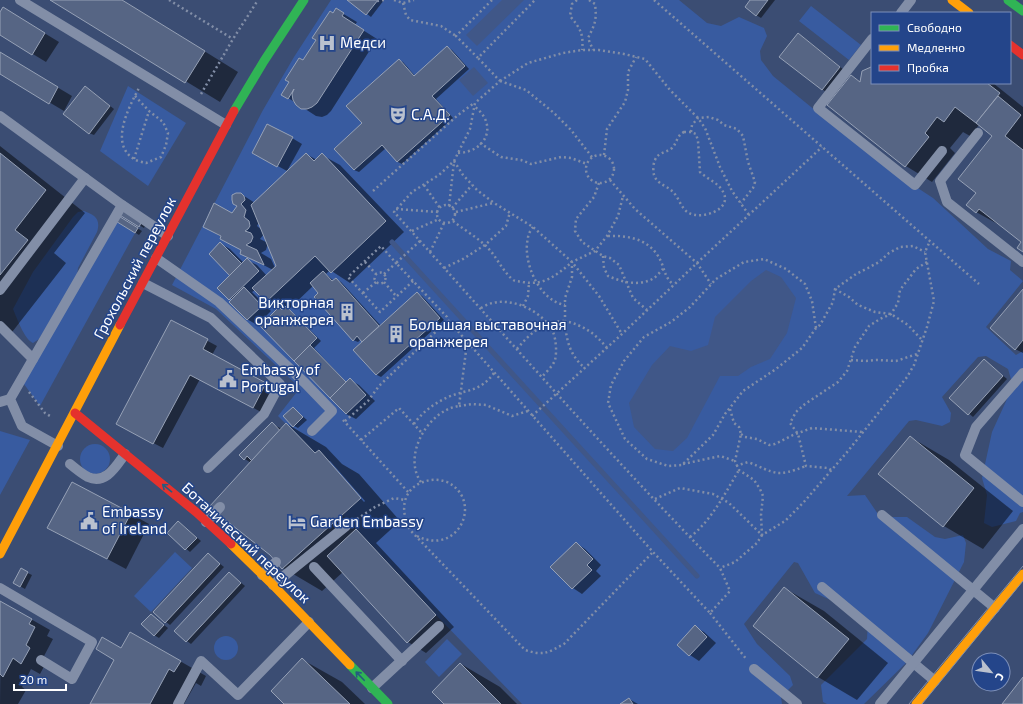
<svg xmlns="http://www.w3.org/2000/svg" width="1023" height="704" font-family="'Exo 2',sans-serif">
<rect width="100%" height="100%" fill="#3b4d73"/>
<!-- green -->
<g fill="#385ba0">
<polygon points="331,0 679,0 707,23 721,26 739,17 764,28 767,36 760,51 761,60 773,76 827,120 904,179 933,198 988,249 1011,261 1010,270 1023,281 986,327 1016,355 1023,351 1023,512 1020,513 1016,521 992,527 984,523 987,495 982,478 992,432 1013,386 1008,369 986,356 978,357 942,397 951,413 950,422 942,426 916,420 909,421 847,496 865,495 880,517 907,517 935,537 945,539 963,535 966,543 964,562 928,633 907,662 864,704 827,704 823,702 821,685 867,639 868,621 862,614 815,593 798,563 794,562 744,624 757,644 790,676 793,685 781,697 782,704 522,704 436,615 343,515 361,498 319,450 315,453 278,416 300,388 216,309 172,285 263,110 294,57"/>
<polygon points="811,6 861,45 849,60 799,21"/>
<polygon points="128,86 186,123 148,186 100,151"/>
<path d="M84 211C95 215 101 219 97 232L78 268 77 276 39 339 33 343C24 339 17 318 13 309L33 272 73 217 78 212Z"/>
<polygon points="114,220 135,233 40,406 21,380"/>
<polygon points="0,431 30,440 0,495"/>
<circle cx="95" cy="459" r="15"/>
<polygon points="175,552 192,568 151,612 134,596"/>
<circle cx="226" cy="648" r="12"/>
<polygon points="447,639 462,654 439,677 425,662"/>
</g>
<!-- water -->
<g fill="#405788">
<polygon points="502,0 524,0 477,46 466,35"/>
<polygon points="474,67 488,83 473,96 459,80"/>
<polygon points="766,270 781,277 796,298 787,333 770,359 751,367 738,376 720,376 687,438 673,451 655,449 634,427 629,403 652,365 670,346 691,351 708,345 715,317 751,281"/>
</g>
<!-- shadow -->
<g fill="#0007" fill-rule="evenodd">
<polygon points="52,0 122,0 238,72 220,102"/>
<polygon points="349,0 384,0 371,17"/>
<polygon points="751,0 775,0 761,18 756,15"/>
<polygon points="337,10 357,22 355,25 377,39 331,111 327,115 322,117 316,116 282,94"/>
<polygon points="0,14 18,17 59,42 46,62 0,34"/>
<polygon points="803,37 844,70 826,92 822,89"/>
<polygon points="447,47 452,50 469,69 436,99 453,118 402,164 398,162 386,148 359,172 354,170 363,123 399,60 403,62 415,76"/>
<polygon points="0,53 72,96 64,111 0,73"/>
<polygon points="872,68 872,83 993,83 1023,107 1023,251 1022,242 1005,228 976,212 977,193 993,136 979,125 970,136 963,132 950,148 955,153 932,182 906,166 828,105 851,76 861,82"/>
<polygon points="90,90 114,109 94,135 89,133"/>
<polygon points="292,138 302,144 287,171 263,158"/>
<polygon points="0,146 85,213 54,253 66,263 9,336 0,331"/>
<path d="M306 154 317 160 322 155 340 165 404 232 350 283 330 270 326 274 334 281 336 279 341 282 381 326 417 293 422 296 444 320 381 377 377 375 354 350 364 342 361 339 358 342 353 340 313 286 289 309 321 341 314 348 347 383 350 380 359 385 375 401 356 419 346 414 261 326 279 309 266 302 255 290 252 292 271 311 257 325 247 319 232 300 219 288 231 276 221 244 230 249 244 263 247 260 257 265 267 276 273 270 241 253 242 250 204 226 232 214 238 206 241 194 255 203ZM259 222 262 230 257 226ZM264 234 277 266 275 268 271 259 261 253 266 250 268 243 260 239Z"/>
<polygon points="119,213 146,224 144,228"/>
<polygon points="117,216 142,231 139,235 115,220"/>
<polygon points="1023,290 1023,353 1015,349"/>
<polygon points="171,321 217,346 212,355 275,389 263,413 200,379 163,448 126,429"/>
<polygon points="984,360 1007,379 973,417 951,398"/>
<polygon points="293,408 307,420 298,428 294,426"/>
<path d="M272 424 282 429 287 424 326 447 342 464 359 474 400 521 376 543 454 627 426 653 408 642 343 572 322 591 283 568 251 463 245 459ZM328 461H330L365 501 364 502Z"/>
<polygon points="910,437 949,460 1013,511 983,549 944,526"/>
<polygon points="131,514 149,524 126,569 49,528"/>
<polygon points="179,522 201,541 190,552 168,533"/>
<polygon points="576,543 585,549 601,565 596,571 601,576 582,594 573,588 552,567"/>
<polygon points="208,554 224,567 170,625 166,622 155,612"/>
<polygon points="21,570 32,575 25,589 14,583"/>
<polygon points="229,573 245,586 191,644 187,641"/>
<polygon points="784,588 824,611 888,663 857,700 818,677 754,626"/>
<polygon points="1,602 50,630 47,636 53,639 44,656 48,659 40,674 31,669 22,687 26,690 18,704 0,704"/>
<polygon points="151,615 168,628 159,638 154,635"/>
<polygon points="695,627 704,632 716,643 699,661 690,655"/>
<polygon points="131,633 206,676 201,686 196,683 184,704 91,704"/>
<polygon points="303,660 342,682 365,704 285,704"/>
<polygon points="461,664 500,687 517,704 445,704"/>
<polygon points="629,699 638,704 622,704"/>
</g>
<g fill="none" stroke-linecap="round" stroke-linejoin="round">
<!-- stream -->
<polyline stroke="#405788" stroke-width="5" points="392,242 697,576"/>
</g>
<!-- building -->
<g fill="#566584" stroke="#96a1b6">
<polygon points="50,0 122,0 205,51 185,83"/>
<polygon points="347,0 378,0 366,15"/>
<polygon points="750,0 768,0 756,16 745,7"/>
<polygon points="3,7 45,33 32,55 0,35 0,12"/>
<polygon points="336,8 344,13 342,16 364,30 317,103 312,107 307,109 301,109 296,105 293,100 292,94 294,89 288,99 281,95 289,82 285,80 299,58 303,60 316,40 312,38 330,11 333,13"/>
<polygon points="798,33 840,67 822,90 779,57"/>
<polygon points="447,46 465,66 432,96 450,115 397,162 382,145 354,170 334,149 362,123 346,106 399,59 414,76"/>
<polygon points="0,52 58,87 49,104 0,74"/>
<polygon points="871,67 872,67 872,83 987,83 1000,93 976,123 955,107 944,122 937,117 925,133 929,137 905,167 827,105 851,75 860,82 862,71"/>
<polygon points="85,86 110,106 89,134 63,114"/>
<polygon points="998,96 1021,115 1005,136 1023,150 1023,252 1017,248 1021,242 979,209 976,213 966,205 976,193 958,179 992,136 976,123"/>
<polygon points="267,124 293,137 277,167 252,153"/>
<polygon points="0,153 46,190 15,230 28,240 0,275"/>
<polygon points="306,153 314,161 322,153 386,221 331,273 315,256 266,302 252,288 276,266 251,205"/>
<polygon points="236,193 241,193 244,196 245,200 241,204 246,210 244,217 249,221 250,226 248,229 245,231 251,233 253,237 251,242 246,245 257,250 264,265 240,254 241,250 220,239 221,236 203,227 214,203 232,213 237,206 233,204 232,200 232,195"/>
<polygon points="122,208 142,221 139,227 118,214"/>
<polygon points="117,215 138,228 135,233 114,220"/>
<polygon points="220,242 242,264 230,276 209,254"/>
<polygon points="247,258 259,271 229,300 217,288"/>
<polygon points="323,271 332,281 336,278 379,326 362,342 357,336 353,341 314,297 318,293 310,283"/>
<polygon points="244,287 262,306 247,320 229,302"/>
<polygon points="1023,289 1023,340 1015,350 990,328"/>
<polygon points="417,292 440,318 376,375 353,350"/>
<polygon points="286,306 317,338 294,361 260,326 279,307 282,310"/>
<polygon points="171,320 208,339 203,349 266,383 253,408 190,375 153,444 116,424"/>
<polygon points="310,345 346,382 330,398 294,361"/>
<polygon points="984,359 1003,376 968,415 949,398"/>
<polygon points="350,378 366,395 346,414 330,398"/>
<polygon points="293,407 303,417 293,427 283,416"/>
<polygon points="272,422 286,437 256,465 247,456 244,460 239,455"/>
<polygon points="286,423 315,453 319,450 361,498 282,569 270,555 209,507"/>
<polygon points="910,436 974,488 943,527 878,474"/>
<polygon points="72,482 131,513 107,559 47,528"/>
<polygon points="178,521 197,538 185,550 167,533"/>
<polygon points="356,529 436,615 407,643 327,556"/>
<polygon points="576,542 593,559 587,565 592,570 572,589 550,567"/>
<polygon points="208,553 220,564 165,623 153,612"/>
<polygon points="21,568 28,572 20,587 13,583"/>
<polygon points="229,572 241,583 186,642 174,631"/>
<polygon points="784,587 849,639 817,678 753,626"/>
<polygon points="0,601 32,619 29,624 35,627 26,645 30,648 21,664 13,658 3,677 0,674"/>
<polygon points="151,614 164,625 154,636 141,624"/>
<polygon points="695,625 707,637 689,656 677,645"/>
<polygon points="130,632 181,661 174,672 169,669 150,704 90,704 114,660 96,649 102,637 121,648"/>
<polygon points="302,658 350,704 284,704 271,691"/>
<polygon points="460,663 501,704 444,704 432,692"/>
<polygon points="1023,677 1023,704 1002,704"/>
<polygon points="629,698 633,704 620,704"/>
</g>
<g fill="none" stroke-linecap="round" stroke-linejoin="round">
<!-- path -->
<g stroke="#828ea7" stroke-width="2.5" stroke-dasharray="2 3" stroke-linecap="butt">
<polyline points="169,0 233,39"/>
<polyline points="394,0 403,3 414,0"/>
<polyline points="492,0 456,36 478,58 535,0"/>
<path d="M577 0 572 4 570 16C580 28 584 34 582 50"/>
<path d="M589 0 595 4C597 20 595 24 588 38L593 50"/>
<polyline points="654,0 979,284"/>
<polyline points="377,1 384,0"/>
<polyline points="403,3 406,15 410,20 441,26 456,36"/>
<polyline points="500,81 528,63 563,53 582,50 599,50 624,54 645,59 670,90 698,118 705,128 720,167 732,191 749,215"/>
<polyline points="500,81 526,90 554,113 571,130 592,157"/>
<polyline points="201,94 233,39 258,0"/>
<path d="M135 96 149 111 163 122 168 133 166 145 161 157 146 163C142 162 137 161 134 159 109 144 129 107 139 88"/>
<path d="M684 132H691L696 134 698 141 700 172C708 180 720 183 724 194 731 210 701 220 689 213 681 209 679 197 672 191 667 186 657 184 654 175 653 171 653 164 655 160 658 152 666 153 672 148 677 143 677 135 684 132Z"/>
<polyline points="691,132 692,125 698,118 709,117 718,120 724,125 737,129 743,136 748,162 755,182 753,188 741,203"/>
<polyline points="480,143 501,157 521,160 531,164 561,157 571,158 587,164"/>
<path d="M458 153C486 152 499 125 474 106"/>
<circle cx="600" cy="169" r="14"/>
<polyline points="604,155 607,129 625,102 628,90 628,72 636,57"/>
<polyline points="134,159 149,111"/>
<polyline points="454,161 463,175 477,190 494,203 533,227 572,262 599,296 622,334"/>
<polyline points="610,180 635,209 697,263 711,284"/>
<polyline points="599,183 594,197 576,219 575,231 582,242 603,256 610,258 619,265 633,298 647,310"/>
<polyline points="424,185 440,208"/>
<polyline points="373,191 458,115 474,103"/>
<circle cx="446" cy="214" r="9"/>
<polyline points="449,206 454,162"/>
<polyline points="452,208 472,185"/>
<polyline points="396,209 438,212"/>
<polyline points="456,212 493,203"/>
<path d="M453 221C463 229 475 236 485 245 496 255 501 269 512 279 515 282 519 281 523 282 544 286 557 275 572 262"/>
<path d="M533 227C531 230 528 234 528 238 522 261 539 301 565 305"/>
<polyline points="412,231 439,219"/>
<path d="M608 236C630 235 653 240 662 264 665 272 666 279 674 285"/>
<path d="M420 241 396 263 447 317 448 320 653 552 710 613 730 591 720 568C607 453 501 331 394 212L412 192 439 175 454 161 470 129 475 103 500 81 478 58"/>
<polyline points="430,252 444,223"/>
<path d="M603 256 604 268 608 276C622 282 640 287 654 278 657 276 660 272 663 269"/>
<polyline points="365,262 376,274"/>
<polyline points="444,268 463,259 485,245 506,226 510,212"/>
<circle cx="380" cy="278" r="5.5"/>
<polyline points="384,274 396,263 381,246 348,277 380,312 413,281"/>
<polyline points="384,282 396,296"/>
<polyline points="835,289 849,297 858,305 875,312 891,314 908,325 922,340"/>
<polyline points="363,293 376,282"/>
<polyline points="523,306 528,296 529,283"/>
<path d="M481 308C483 307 486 305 489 304 511 296 543 311 553 332 556 339 557 352 555 360 553 366 546 372 542 377"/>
<polyline points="816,328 812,301 805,284 786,269 764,259 744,262 716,279 690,307 671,322 644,337 624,361 611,385 608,403 625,439 647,459 668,466 682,465 713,435 725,414 743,391 776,369 802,348 816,328 820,325 833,302 835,289 856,274 868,268 879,262 889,253 900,247 913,246 925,252"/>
<path d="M607 348C596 334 583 325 565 321V298L572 277V262L595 251 607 236 618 216 623 196"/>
<path d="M517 349C530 333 544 321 565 321 566 340 570 356 585 368"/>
<polyline points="851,360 866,361 877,360 896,361 917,354"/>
<polyline points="29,392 45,413 50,416"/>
<polyline points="459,406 472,404 486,405 512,416 528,411"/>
<polyline points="730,409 734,423 739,427 741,434 735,461 739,470 754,480 760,489 763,496 761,515 762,535 785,521 803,503 848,451 907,377 914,365 927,327 934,301 925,252 930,241"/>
<polyline points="532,416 622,334 697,263 822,147"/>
<polyline points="343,420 409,493"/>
<polyline points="345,421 368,401 379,386 448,320"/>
<path d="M414 424C422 412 435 403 448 397 468 389 480 392 494 373"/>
<polyline points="741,434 745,437 757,439 769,445 775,444 793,435 812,428 862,432"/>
<polyline points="361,440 399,408 422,433"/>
<polyline points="683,464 720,456 735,461"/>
<path d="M736 466 748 462C776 473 775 478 806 466"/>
<polyline points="831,470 828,468 806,466 798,434 790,423 796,412 805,404 838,382 847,371 855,347 869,326 880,319 891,314 898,303 900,290 916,269 927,262"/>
<path d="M421 482C402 456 428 410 459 406L467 343"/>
<polyline points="655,499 680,488 713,494 729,503 762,535 757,543 735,562 720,568"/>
<polyline points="357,519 375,507 394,498 405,500"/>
<path d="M417 536C459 557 484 500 447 482 439 479 431 479 423 482 401 490 400 513 411 531L525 650C544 656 547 653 564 644L653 552"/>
<path d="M690 537C712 520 725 493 739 470"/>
<polyline points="710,613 747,660"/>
</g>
<!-- lane -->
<g stroke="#828ea7" stroke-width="10">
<polyline points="20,0 226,125"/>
<polyline points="901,13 911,0"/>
<polyline points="872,39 818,108 915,185 942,151"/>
<polyline points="0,116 122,205 168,236"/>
<polyline points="978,133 940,181 947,202 1023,262"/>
<polyline points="156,258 219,302 305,383 332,411 312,431"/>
<polyline points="143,283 211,318 280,384 264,414 208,468"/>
<polyline points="0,290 85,178"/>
<polyline points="0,326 33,359"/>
<polyline points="1023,373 976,427 965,455 1023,502"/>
<polyline points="0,402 10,399"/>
<polyline points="58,446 22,426 10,399 122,205"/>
<path d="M70 464C76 469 82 474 88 477 106 485 116 466 125 454"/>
<polyline points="882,515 995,608"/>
<polyline points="206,522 220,507"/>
<polyline points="314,567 402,661"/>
<polyline points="262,575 276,562"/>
<polyline points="273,585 346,526"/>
<polyline points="822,587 935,681"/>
<polyline points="0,588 92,642 72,679 41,660"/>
<polyline points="754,669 797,704"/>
<polyline points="372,688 439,626"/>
<polyline points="178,704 201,661 238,695 309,622"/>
<polyline points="880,704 1023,529"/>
</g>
<!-- fast -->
<g stroke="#30b455" stroke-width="9">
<polyline points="1008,0 1023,11"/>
<polyline points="234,111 264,61 304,0"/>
<polyline points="350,665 388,704"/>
</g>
<!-- slow -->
<g stroke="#ff9f0a" stroke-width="9">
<polyline points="952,0 969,13"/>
<polyline points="231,544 273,585 350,665"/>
<polyline points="0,554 120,325"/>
<polyline points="916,704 1023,574"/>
</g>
<!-- jam -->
<g stroke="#e5322d" stroke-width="9">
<polyline points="1010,45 1023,55"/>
<polyline points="120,325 234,111"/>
<polyline points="75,413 196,512 231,544"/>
</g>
<!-- tram -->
<g stroke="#828ea6" stroke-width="1">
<polyline points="909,704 1023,566"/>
<polyline points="922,704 1023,581"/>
</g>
</g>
<!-- one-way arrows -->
<defs><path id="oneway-shaft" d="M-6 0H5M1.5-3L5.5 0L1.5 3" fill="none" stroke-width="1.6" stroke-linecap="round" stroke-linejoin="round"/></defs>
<g stroke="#265b7f">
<use href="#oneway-shaft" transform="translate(167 488) rotate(-141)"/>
<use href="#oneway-shaft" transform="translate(360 676) rotate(-134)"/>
</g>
<!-- icons -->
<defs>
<g id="hospital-bare" transform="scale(1.38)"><path d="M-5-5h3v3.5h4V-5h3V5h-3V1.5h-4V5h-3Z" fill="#bac1ce" stroke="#24458a" stroke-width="2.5" paint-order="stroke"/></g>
<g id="theatre-bare" transform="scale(1.38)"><path d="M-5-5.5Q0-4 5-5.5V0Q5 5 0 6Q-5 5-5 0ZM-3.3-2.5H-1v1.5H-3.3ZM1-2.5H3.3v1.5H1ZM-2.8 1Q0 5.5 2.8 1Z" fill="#bac1ce" stroke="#24458a" stroke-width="2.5" paint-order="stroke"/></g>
<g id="building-bare" transform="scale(1.38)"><path d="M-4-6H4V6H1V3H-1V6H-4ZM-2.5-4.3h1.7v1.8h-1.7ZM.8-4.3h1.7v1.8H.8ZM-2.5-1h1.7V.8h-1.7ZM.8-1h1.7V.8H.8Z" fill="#bac1ce" stroke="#24458a" stroke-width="2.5" paint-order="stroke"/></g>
<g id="civic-bare" transform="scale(1.38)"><path d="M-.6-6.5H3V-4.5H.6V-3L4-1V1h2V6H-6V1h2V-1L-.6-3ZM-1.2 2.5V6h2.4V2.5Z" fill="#bac1ce" stroke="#24458a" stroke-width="2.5" paint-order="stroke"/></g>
<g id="hotel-bare" transform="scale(1.38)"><path d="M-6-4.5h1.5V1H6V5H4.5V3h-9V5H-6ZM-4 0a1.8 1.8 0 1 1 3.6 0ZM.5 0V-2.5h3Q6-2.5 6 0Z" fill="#bac1ce" stroke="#24458a" stroke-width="2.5" paint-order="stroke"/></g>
</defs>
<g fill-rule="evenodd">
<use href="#hospital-bare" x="327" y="43"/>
<use href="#theatre-bare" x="398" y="115"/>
<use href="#building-bare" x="347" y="312"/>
<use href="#building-bare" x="396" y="334"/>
<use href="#civic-bare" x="228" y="379"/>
<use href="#civic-bare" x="89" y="521"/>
<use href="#hotel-bare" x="297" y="522"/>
</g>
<g text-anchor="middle" stroke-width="3" stroke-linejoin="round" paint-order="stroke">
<!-- poi labels -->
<g font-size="15" fill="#fff" stroke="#24458a" text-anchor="start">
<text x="340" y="48">Медси</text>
<text x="411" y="120">С.А.Д.</text>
<text x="334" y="308" text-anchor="end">Викторная<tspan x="334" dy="17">оранжерея</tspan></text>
<text x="409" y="330">Большая выставочная<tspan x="409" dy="17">оранжерея</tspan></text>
<text x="241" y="375">Embassy of<tspan x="241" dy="17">Portugal</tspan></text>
<text x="102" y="517">Embassy<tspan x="102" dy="17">of Ireland</tspan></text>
<text x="310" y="527">Garden Embassy</text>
</g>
<!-- street labels -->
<g font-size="15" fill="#fff" stroke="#24458a">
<text transform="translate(135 268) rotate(-62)" y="5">Грохольский переулок</text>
<text transform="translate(246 543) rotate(43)" y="5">Ботанический переулок</text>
</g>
</g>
<!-- legend -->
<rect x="871" y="12" width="140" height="72" fill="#24458a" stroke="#7c8fb9"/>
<rect x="879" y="25" width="20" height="6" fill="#30b455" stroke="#7c8fb9"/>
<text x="907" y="32" font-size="12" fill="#ffffff">Свободно</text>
<rect x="879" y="45" width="20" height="6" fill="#ff9f0a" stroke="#7c8fb9"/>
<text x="907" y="52" font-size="12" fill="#ffffff">Медленно</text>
<rect x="879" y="65" width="20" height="6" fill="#e5322d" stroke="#7c8fb9"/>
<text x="907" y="72" font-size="12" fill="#ffffff">Пробка</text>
<!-- north arrow -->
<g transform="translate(991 672) rotate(119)"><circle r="19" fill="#24458a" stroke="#7c8fb9"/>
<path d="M0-3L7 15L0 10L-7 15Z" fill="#bac1ce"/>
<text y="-6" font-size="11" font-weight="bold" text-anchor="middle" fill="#ffffff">С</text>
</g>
<!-- scale -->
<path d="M14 684v6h52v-6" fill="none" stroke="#ffffff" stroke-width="2"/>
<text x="20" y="684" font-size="12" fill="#ffffff" stroke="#24458a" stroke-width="3" paint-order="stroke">20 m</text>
</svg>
